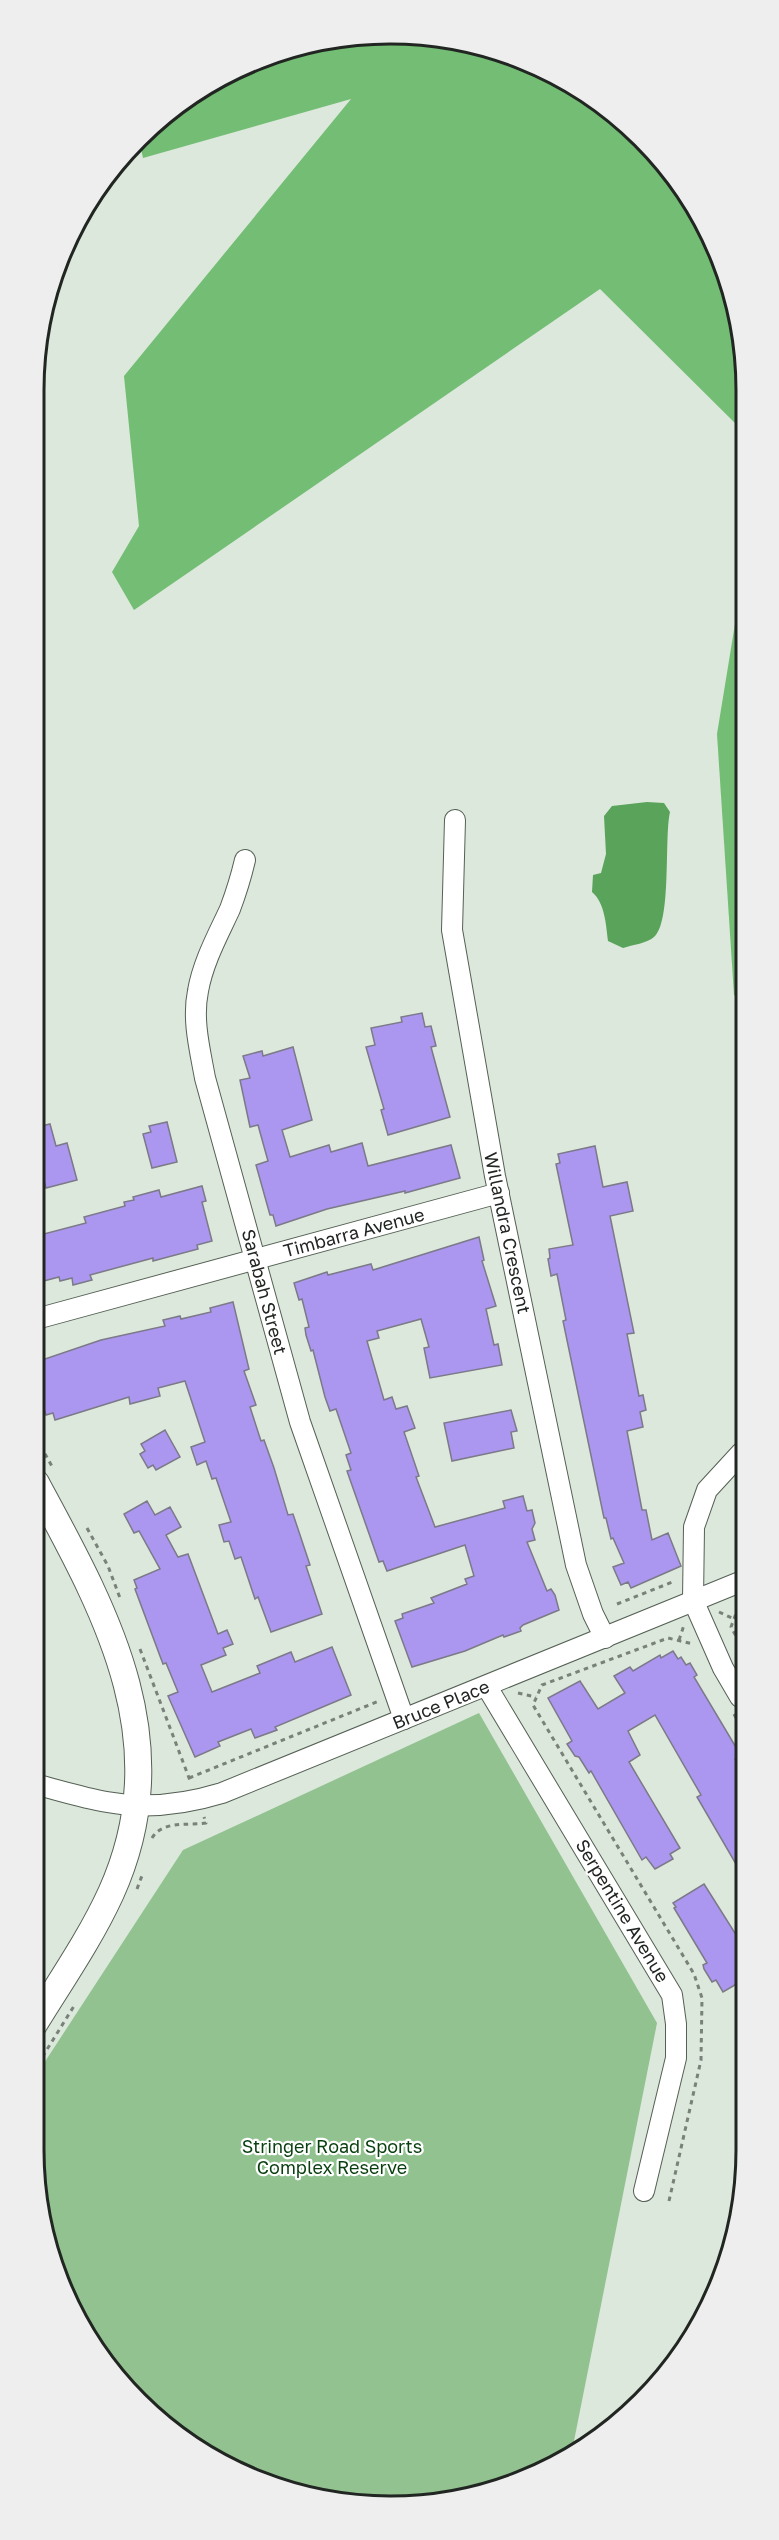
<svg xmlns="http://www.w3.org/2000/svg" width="779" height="2540" font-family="'Golos Text',sans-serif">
<rect width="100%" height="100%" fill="#dbe8db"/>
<!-- green -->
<polygon fill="#91c290" points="479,1713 657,2023 572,2451 482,2495 343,2504 232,2470 122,2386 60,2287 33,2150 33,2080 183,1850"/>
<!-- forest -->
<g fill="#73bd74">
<polygon points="320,40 459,40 568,81 657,154 709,232 743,343 743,431 600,289 134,610 112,572 139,526 124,376 351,99 143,158 140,144 192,93"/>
<polygon points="743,575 742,1000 734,995 717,734"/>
</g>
<!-- water -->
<path fill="#5aa35b" d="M647 802 664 803 670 812C664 838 672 922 654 937 648 943 632 945 623 948L608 941C606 925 605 903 592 892L593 875 601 873 606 854 604 816 612 806Z"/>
<!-- building -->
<g fill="#ab97f0" stroke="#7c7988" stroke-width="1.5">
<polygon points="422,1013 425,1027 431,1026 436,1046 431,1047 450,1117 388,1135 381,1110 384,1109 366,1047 375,1045 371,1028 402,1022 401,1017"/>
<polygon points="293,1047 312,1120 282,1130 290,1157 329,1145 331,1152 362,1143 368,1166 451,1145 460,1178 405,1193 405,1191 327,1209 276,1226 273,1215 270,1215 256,1165 268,1161 258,1125 250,1127 240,1080 250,1078 243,1056 262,1051 263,1056"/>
<polygon points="167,1122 177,1162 152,1168 143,1134 151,1132 149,1126"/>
<polygon points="50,1124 56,1146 67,1143 77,1180 46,1188 37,1153 37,1127"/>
<polygon points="595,1146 603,1187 627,1182 633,1211 610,1216 634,1333 627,1334 639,1396 643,1395 646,1410 640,1412 643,1427 627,1431 642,1510 646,1510 652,1540 668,1533 681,1566 631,1588 628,1582 621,1585 613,1567 624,1563 613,1538 611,1539 606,1518 604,1518 563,1321 566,1320 557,1274 551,1276 548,1259 550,1258 549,1249 573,1245 556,1164 560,1163 558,1154"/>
<polygon points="202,1186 206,1201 202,1202 212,1241 197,1245 198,1249 153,1261 153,1258 90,1275 92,1280 73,1285 72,1278 60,1281 59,1277 36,1283 36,1236 86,1223 84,1217 125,1206 124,1202 134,1200 133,1197 159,1190 161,1197"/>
<polygon points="479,1237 484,1260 482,1261 496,1306 486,1309 494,1345 498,1344 502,1365 430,1378 424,1348 429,1347 421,1319 377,1331 379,1338 367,1341 384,1400 392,1397 396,1409 407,1406 415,1428 404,1432 419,1476 416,1477 435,1527 505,1508 503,1501 523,1496 527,1511 532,1510 535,1523 532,1529 535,1540 527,1542 547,1591 551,1589 555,1595 559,1610 523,1625 520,1628 521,1631 504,1637 503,1635 465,1651 412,1667 395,1621 403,1618 402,1614 434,1603 431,1598 467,1584 465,1579 474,1576 465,1545 387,1571 383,1561 379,1562 347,1471 351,1470 346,1455 351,1453 336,1409 330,1411 325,1397 313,1350 311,1351 306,1335 305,1328 309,1327 302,1299 299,1300 294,1283 327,1272 328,1275 371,1264 373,1270"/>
<polygon points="233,1302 249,1369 244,1371 256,1405 250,1407 261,1441 264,1440 274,1468 288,1515 293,1514 310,1565 306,1566 322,1614 271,1632 258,1597 255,1599 241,1557 235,1559 229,1541 224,1542 219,1525 231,1522 216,1478 212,1479 206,1461 197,1465 191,1447 205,1442 185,1381 158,1388 160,1396 130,1404 129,1397 55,1420 53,1413 46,1415 42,1403 36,1405 36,1362 101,1340 165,1326 163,1320 180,1316 181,1319 211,1312 210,1308"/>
<polygon points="511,1410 517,1431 511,1432 514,1448 452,1461 444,1423"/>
<polygon points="165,1430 180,1457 156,1470 153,1465 148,1468 140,1454 145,1451 141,1444"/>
<polygon points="147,1501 155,1515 170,1507 181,1527 166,1535 178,1557 188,1554 218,1634 227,1630 233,1644 223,1648 226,1655 201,1665 212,1692 260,1673 257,1666 291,1652 295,1662 332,1647 351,1695 275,1727 277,1730 255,1738 251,1729 218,1742 220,1746 195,1757 168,1696 178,1692 166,1663 163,1664 135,1589 137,1588 134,1580 160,1569 139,1531 134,1533 124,1514"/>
<polygon points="673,1651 678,1659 681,1657 686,1665 690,1663 697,1675 694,1677 740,1754 735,1759 740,1766 740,1871 697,1797 701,1795 655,1715 628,1731 640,1755 629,1762 680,1848 670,1854 673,1859 655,1869 646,1857 642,1860 591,1771 589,1773 579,1757 575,1756 567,1744 572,1741 548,1698 580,1681 598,1709 625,1693 614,1676 630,1667 633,1671 660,1655 661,1658"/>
<polygon points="704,1884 740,1941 740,1982 723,1992 716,1980 712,1982 704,1969 703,1965 707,1963 674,1908 676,1907 673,1903"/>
</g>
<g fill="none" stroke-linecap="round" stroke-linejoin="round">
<!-- minor casing -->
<g stroke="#556055" stroke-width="22">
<g id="minor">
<polyline points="455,820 452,930 495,1176 576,1565 593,1614 605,1638"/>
<path d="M245 860C241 877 236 893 230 909 218 935 203 962 198 991 192 1020 200 1050 205 1078L300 1422 404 1719"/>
<polyline points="36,1319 499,1193"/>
<polyline points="487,1687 672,1995 676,2024 676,2058 644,2191"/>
<polyline points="740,1697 723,1668 693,1600 694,1527 707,1490 741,1453"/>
<path d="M34 1784C58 1790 83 1798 107 1802 145 1809 186 1804 222 1793L740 1582"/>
</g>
</g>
<!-- tertiary casing -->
<g stroke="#556055" stroke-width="28">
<path id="tertiary" d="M33 2026C60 1982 90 1939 111 1893 179 1742 107 1614 36 1483"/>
</g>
<!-- path -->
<g stroke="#798179" stroke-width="3" stroke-dasharray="4.5 4.5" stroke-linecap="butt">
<polyline points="36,1438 53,1468"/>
<polyline points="87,1528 108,1566 120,1598"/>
<polyline points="617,1604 675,1581"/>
<polyline points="719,1612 734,1619"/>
<polyline points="679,1640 684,1625"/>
<polyline points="740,1643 731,1627 738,1608 740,1608"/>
<polyline points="140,1649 191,1783"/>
<polyline points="518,1693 536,1697"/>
<polyline points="734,1714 740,1725"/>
<polyline points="189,1778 379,1701"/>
<path d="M152 1838C163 1820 188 1826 206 1823L204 1817"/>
<polyline points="137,1889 143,1873"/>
<polyline points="33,2072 74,2006"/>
<polyline points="669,2201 701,2060 702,1998 694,1974 533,1705 542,1685 668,1638 693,1644"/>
</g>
<!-- minor -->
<use href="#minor" stroke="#fff" stroke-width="20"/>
<!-- tertiary -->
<use href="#tertiary" stroke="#fff" stroke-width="26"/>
</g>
<g text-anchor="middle" stroke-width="4.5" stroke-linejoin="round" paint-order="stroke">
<!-- street labels -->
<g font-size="18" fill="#222622" stroke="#fff">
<text transform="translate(354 1233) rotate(-15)" y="6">Timbarra Avenue</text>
<text transform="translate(507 1233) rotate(78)" y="6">Willandra Crescent</text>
<text transform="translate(264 1292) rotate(75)" y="6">Sarabah Street</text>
<text transform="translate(441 1705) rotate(-22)" y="6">Bruce Place</text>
<text transform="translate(622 1911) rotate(59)" y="6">Serpentine Avenue</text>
</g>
<!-- park labels -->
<g font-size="18" fill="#083f0e" stroke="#fff">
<text x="332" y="2153">Stringer Road Sports<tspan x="332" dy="21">Complex Reserve</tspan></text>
</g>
</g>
<!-- crop -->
<path d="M0 0H779V2540H0ZM390 44H390A346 346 0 0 1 736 390V2150A346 346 0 0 1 390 2496H390A346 346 0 0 1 44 2150V390A346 346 0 0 1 390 44Z" fill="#edeeed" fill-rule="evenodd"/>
<path fill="none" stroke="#222622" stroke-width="3" d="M390 44H390A346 346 0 0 1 736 390V2150A346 346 0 0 1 390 2496H390A346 346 0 0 1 44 2150V390A346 346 0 0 1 390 44Z"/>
</svg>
